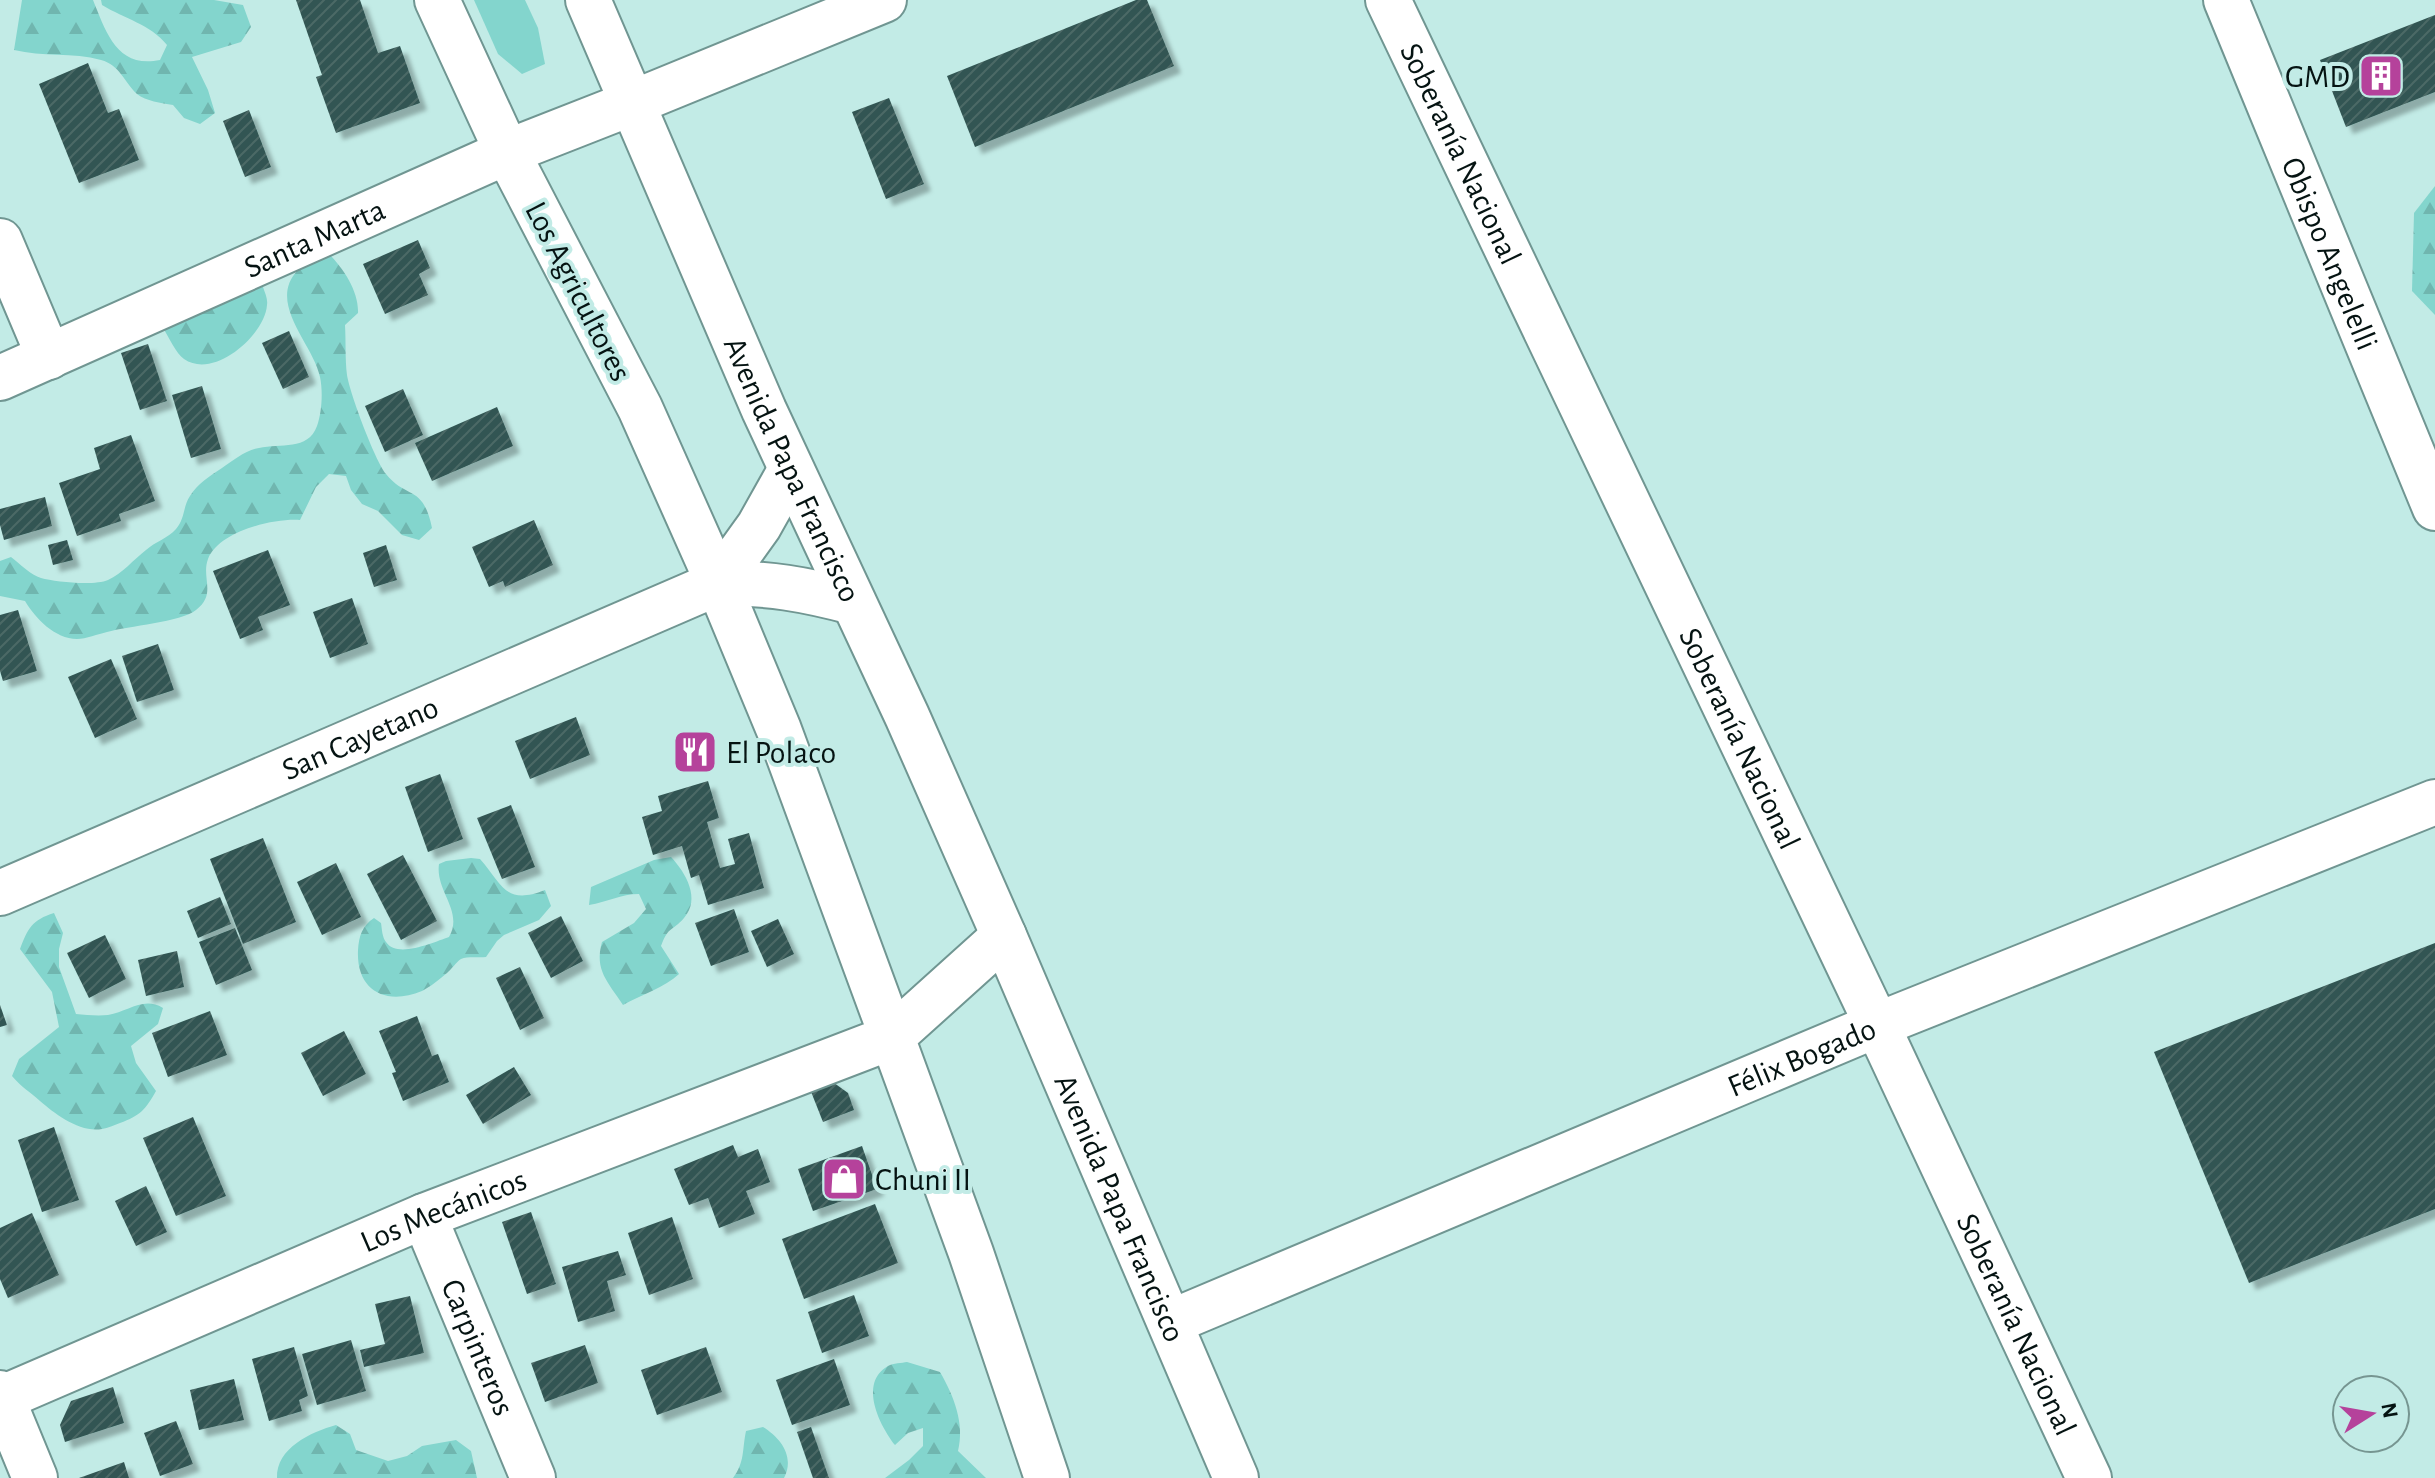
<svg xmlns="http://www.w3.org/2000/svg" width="2435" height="1478" font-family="'Alegreya Sans',sans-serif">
<defs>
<pattern id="forest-firs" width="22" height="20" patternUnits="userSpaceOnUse" patternTransform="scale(2)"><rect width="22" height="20" fill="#83d5cd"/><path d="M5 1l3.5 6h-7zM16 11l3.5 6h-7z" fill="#70b6af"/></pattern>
<pattern id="building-hatch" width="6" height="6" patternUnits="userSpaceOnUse" patternTransform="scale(2)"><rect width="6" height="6" fill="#315552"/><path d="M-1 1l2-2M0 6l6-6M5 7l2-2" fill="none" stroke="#4b6966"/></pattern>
<filter id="shadow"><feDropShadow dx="7" dy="7" stdDeviation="2" flood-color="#0004"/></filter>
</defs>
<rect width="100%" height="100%" fill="#c2ebe6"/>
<!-- grass -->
<polygon fill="#83d5cd" points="474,0 525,0 538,28 545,64 522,74 498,54"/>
<!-- forest -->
<g fill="url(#forest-firs)">
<path d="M22 0H93C106 32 117 69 160 60L167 45C150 24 125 19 102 5L101 0H214L243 5 251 27 241 42 192 57 208 90 215 113 200 124 184 118 173 105C161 103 146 101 137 94 124 82 120 65 101 60 73 52 42 57 14 50Z"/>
<polygon points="2435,186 2435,315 2412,291 2414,213"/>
<path d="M329 254C344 269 359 292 358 313L345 325C346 342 345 359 347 375 350 394 375 460 386 474 407 500 423 484 432 528L419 540 402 535 378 511 362 504 351 490 346 476 329 474 316 487 300 520C274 518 219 531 208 559 201 578 217 594 196 610 181 622 128 626 107 632 98 634 86 639 77 639 55 639 35 618 25 601L0 596V561L11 557C20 564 31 575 41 578 55 582 94 586 108 580 122 574 134 559 146 550 155 542 168 538 176 529 185 519 183 506 190 496 197 484 210 476 222 468 233 461 245 450 259 448 280 443 308 451 317 426 322 412 323 391 320 377 314 345 267 304 297 271 304 263 319 259 329 254Z"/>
<path d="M248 279 263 287C265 293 268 299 267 305 265 335 214 380 184 359 176 354 169 337 163 328Z"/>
<path d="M671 857C686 873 701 899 684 918 672 932 669 925 661 946L679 974C665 987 641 995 623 1005 608 982 594 970 602 942L634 923 646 909 639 894C621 894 607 902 589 905L591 887 654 860Z"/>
<path d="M471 858 480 859C502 884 505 906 545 890L551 906 539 920 504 935 497 941 486 957C479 958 468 956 461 959 456 962 452 969 447 973 440 979 430 987 422 991 386 1006 356 991 358 950 359 936 362 926 374 918L381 923C382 929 382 937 386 942 397 959 434 942 449 937 464 911 435 891 439 864L446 861Z"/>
<path d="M54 913 63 933 59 949V967L76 1014C86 1015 98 1016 108 1015 128 1012 143 996 163 1008L158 1024 131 1046 136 1063 156 1091C146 1109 140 1116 120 1123 114 1125 108 1128 102 1129 80 1133 55 1114 40 1101 29 1091 22 1088 12 1076L19 1059 59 1027 52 992 20 949C28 928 32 920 54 913Z"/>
<path d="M907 1362 940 1372C954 1396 965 1424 958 1451L986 1478H885L909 1460 923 1446V1428L908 1433 895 1445C880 1426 858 1383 888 1366 893 1363 902 1363 907 1362Z"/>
<path d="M336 1425 350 1434 356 1450 388 1461 407 1456 422 1446 456 1440 471 1451 477 1478H277C276 1448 311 1432 336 1425Z"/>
<path d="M763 1427C781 1438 795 1457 784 1478H733C745 1462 742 1450 746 1431Z"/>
</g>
<!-- building -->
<g fill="url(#building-hatch)" filter="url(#shadow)">
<polygon points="296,0 360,0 378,53 400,46 420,103 336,133 316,77 322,75"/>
<polygon points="1136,0 1147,0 1174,66 975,147 947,76"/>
<polygon points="2435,15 2435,92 2346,127 2320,60"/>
<polygon points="88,63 108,113 119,109 139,160 79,183 39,84"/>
<polygon points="889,98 924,184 886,199 852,112"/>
<polygon points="249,110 271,167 245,177 223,121"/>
<polygon points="418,240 430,268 419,274 428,295 385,314 363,264"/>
<polygon points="289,331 309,377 283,389 262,343"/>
<polygon points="148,344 167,401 140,410 121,353"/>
<polygon points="202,386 221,449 191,458 172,395"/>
<polygon points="403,389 423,435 385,452 365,406"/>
<polygon points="497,407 513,446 432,481 415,443"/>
<polygon points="131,435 155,501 119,514 121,521 77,536 59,483 100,469 94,448"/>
<polygon points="45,497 52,526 4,540 0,525 0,509"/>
<polygon points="534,520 553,565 505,587 503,581 489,587 472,547"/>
<polygon points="67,540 73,560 53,565 48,545"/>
<polygon points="386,545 397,580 374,587 363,553"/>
<polygon points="268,550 290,605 258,617 263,630 240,639 213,571"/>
<polygon points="352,598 368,644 330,658 313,612"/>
<polygon points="18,610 37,671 3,681 0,671 0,615"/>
<polygon points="158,644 174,690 137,702 122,656"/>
<polygon points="111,659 137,719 95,738 68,677"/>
<polygon points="576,717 590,755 530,779 515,741"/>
<polygon points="440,774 463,839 428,852 405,787"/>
<polygon points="708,781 719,818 707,822 720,868 735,864 728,839 749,833 764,888 708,905 699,875 691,878 682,846 653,855 642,817 662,811 658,796"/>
<polygon points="511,805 535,867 502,879 477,818"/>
<polygon points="263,838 296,922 243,944 210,859"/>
<polygon points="403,855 437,921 401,940 367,874"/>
<polygon points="336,863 361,917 322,935 297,882"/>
<polygon points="220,897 231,924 198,938 187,911"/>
<polygon points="734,909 749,952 711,966 695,923"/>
<polygon points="561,916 583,961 551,978 528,933"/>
<polygon points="778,919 794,954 767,967 751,931"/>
<polygon points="235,928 252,970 216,985 199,942"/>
<polygon points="105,935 126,979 89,998 67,953"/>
<polygon points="2435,943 2435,1209 2249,1283 2154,1052"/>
<polygon points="177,951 184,987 146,996 138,960"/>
<polygon points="520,967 544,1018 520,1030 496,978"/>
<polygon points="0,1005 7,1025 0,1027"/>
<polygon points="210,1011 227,1055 168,1077 152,1033"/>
<polygon points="417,1016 432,1056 438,1054 449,1082 403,1101 392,1073 396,1072 379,1031"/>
<polygon points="344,1031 366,1074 323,1096 301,1053"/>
<polygon points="514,1067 531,1095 483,1124 466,1095"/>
<polygon points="830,1080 848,1093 854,1110 823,1122 808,1084"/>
<polygon points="193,1117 226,1196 176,1216 143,1138"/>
<polygon points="54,1127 79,1200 42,1212 18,1140"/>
<polygon points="733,1145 738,1157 758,1149 770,1182 746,1191 755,1214 719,1228 708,1198 689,1205 674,1169"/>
<polygon points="862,1146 877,1189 813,1211 798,1169"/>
<polygon points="146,1186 167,1232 136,1246 115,1201"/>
<polygon points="875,1204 898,1263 804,1299 782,1239"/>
<polygon points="531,1212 556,1284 527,1294 502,1222"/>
<polygon points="32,1213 59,1275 8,1298 0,1279 0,1228"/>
<polygon points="672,1217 693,1279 649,1295 628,1233"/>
<polygon points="618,1251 626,1275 607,1281 615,1311 578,1322 562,1267"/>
<polygon points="854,1295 869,1336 822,1353 808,1312"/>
<polygon points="410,1296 424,1353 364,1367 360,1350 385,1344 375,1304"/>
<polygon points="351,1340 366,1391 317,1405 302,1354"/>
<polygon points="585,1345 598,1383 545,1402 531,1363"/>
<polygon points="294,1347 308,1396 299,1400 302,1411 269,1421 252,1359"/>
<polygon points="706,1347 722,1392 657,1415 641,1370"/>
<polygon points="834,1359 850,1405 792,1425 776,1380"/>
<polygon points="234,1379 244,1420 199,1430 190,1390"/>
<polygon points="113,1387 124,1423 65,1442 60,1425 71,1401"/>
<polygon points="176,1421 193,1464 160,1476 144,1433"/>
<polygon points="811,1427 829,1478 813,1478 797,1432"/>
<polygon points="124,1462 129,1478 79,1478"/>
</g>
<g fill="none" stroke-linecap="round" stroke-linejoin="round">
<!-- minor casing -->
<g stroke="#709692" stroke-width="48">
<g id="minor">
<path id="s1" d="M1388 0 1877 1025 2089 1478"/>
<path id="s2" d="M2226 0 2435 508"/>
<polyline points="0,241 49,357"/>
<path id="s3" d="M0 378 507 152 632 103 884 0"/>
<path d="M791 469 759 526 718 583C769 583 804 589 853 602"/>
<path id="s4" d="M0 893 718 583"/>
<path id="s5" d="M424 1216 533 1478"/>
<path id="s6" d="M1171 1322 1877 1025 2435 802"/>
<polyline points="0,1393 35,1478"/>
<path id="s7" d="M0 1399 424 1216 892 1037 779 730 718 583 640 408 507 152 437 0"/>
</g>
</g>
<!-- major casing -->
<g stroke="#709692" stroke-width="48">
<g id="major">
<path id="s8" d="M588 0 764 410 907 716 1004 936 1236 1478"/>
<polyline points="1004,936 892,1037 971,1253 1047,1478"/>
</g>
</g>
<!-- minor -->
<use href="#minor" stroke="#fff" stroke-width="44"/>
<!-- major -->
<use href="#major" stroke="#fff" stroke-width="44"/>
</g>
<!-- icons -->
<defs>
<g id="building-square" transform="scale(2.3)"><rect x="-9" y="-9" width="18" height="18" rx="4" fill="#b5429b" stroke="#c2ebe6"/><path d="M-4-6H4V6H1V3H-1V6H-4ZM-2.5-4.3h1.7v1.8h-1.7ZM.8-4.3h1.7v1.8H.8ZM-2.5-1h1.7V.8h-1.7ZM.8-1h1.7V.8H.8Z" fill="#fff"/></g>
<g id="restaurant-square" transform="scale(2.3)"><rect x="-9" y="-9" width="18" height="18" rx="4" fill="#b5429b" stroke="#c2ebe6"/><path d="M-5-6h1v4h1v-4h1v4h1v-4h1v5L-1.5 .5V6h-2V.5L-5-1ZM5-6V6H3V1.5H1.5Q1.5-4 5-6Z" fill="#fff"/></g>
<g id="shop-square" transform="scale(2.3)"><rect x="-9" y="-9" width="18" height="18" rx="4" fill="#b5429b" stroke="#c2ebe6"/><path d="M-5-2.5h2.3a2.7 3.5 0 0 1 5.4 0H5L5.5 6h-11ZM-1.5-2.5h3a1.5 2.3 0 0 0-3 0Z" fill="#fff"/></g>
</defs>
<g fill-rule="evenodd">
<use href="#building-square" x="2381" y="76"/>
<use href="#restaurant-square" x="695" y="752"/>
<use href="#shop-square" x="844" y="1179"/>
</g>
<g text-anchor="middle" stroke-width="8" stroke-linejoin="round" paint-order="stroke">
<!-- poi labels -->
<g font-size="32" fill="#051312" stroke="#c2ebe6" text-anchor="start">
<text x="2350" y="87" text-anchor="end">GMD</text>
<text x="726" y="763">El Polaco</text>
<text x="875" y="1190">Chuni II</text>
</g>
<!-- street labels -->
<g font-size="32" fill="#051312" stroke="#c2ebe6">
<text dy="11" stroke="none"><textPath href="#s1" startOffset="170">Soberanía Nacional</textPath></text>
<text dy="11" stroke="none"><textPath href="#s3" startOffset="344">Santa Marta</textPath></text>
<text dy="11" stroke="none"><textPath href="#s2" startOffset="274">Obispo Angelelli</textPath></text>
<text transform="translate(579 291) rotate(63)" y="11">Los Agricultores</text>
<text dy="11" stroke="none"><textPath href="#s8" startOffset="512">Avenida Papa Francisco</textPath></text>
<text dy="11" stroke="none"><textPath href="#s4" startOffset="392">San Cayetano</textPath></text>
<text dy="11" stroke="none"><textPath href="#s1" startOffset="818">Soberanía Nacional</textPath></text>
<text dy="11" stroke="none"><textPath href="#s6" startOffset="684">Félix Bogado</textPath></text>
<text dy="11" stroke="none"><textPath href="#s8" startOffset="1320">Avenida Papa Francisco</textPath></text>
<text dy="11" stroke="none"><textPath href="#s7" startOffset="482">Los Mecánicos</textPath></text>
<text dy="11" stroke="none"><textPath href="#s1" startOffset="1466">Soberanía Nacional</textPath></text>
<text dy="11" stroke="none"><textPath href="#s5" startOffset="142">Carpinteros</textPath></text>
</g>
</g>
<!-- north arrow -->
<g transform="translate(2371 1414) rotate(79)"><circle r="38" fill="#c2ebe6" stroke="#769591" stroke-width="2"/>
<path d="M0-6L14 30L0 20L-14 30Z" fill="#b5429b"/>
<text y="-12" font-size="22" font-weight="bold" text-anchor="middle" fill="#051312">N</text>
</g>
</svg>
